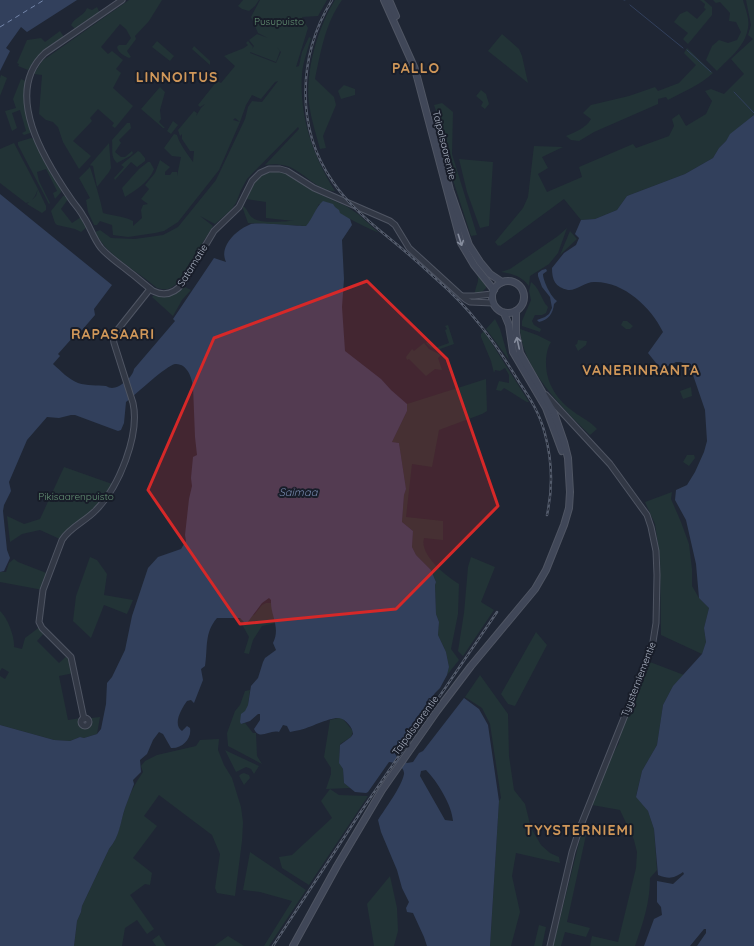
<svg xmlns="http://www.w3.org/2000/svg" width="754" height="946" font-family="Quicksand,sans-serif">
<rect width="100%" height="100%" fill="#1f2634"/>
<!-- green -->
<g fill="#223336">
<path d="M129 0H162L149 21 135 36 136 39 127 51 131 57 129 58C125 56 118 53 117 47L119 45H126L131 38 126 29 120 24 101 47 108 54 112 51 123 60 116 69 121 73 113 88 133 106 115 128 112 126 114 123 98 109 90 118 92 121 73 141 91 156 79 169 63 142 58 127 53 122 46 120 39 114 42 75 34 74 42 61Z"/>
<polygon points="243,0 259,0 255,6 249,11 242,9 238,6"/>
<path d="M260 0H327L318 16 302 17 308 28 296 67 299 66 302 52 309 37 311 38C308 49 303 62 302 74 299 116 313 156 335 191 317 191 303 171 287 166 280 164 272 164 265 165L299 129 298 127 247 179 241 190 236 203 231 210 215 224 200 216 213 226 179 281C172 289 167 291 157 288 136 270 107 256 95 232L100 230 111 238 135 239 163 235 178 227 216 180 245 119 248 107 252 101 262 102 278 81 275 82 261 99 252 95 246 105 240 122 235 118 233 120 240 122 219 170 178 222 164 231 155 233 128 237 113 235 112 225 100 221 97 225H94L88 212 86 200 90 198 79 178 90 167C95 182 100 198 103 213 113 216 123 216 133 221V226L142 218 141 210 143 205 148 204 141 199 149 189 145 185 155 173 160 160 170 167 165 172V175H170L172 172H177V176L181 157 172 156 164 148 174 134 177 135C180 145 187 153 193 162L194 151H190L182 139V134L180 136 178 130 194 111 197 113 196 116 201 108 205 104 200 107 198 105 217 81 221 83 235 66 224 56 244 48 248 45 246 43 248 41 253 47 250 53 276 63 281 52 276 46 280 51 276 62 250 52 254 46 249 40 257 34 268 38 258 33 251 17Z"/>
<path d="M335 0H342C325 24 321 51 315 79L334 97 336 105 323 136 326 148 320 149C316 134 311 119 309 104 305 71 318 27 335 0Z"/>
<polygon points="700,0 704,0 712,7 712,15 688,44 683,39 688,33 674,22 680,14 687,11 697,19 706,9 704,8 705,4"/>
<path d="M713 0H743C745 8 750 19 748 28 745 47 729 58 717 71L706 60 712 46 719 40 728 43 737 40 741 32 736 22 729 21 730 13 720 2 716 3Z"/>
<polygon points="746,0 754,0 754,115 731,134 726,141 719,148 713,158 685,174 627,196 617,210 595,219 581,220 564,199 500,246 499,245 498,246 495,242 523,208 528,197 534,146 563,147 542,157 548,168 538,174 547,192 582,177 579,167 633,144 636,148 669,136 674,126 672,119 679,114 686,126 706,114 712,101 705,91 711,89 724,94 744,74 731,59 753,39 748,35 751,25"/>
<path d="M97 7 100 13 75 29 71 25C75 17 84 16 87 8L92 10Z"/>
<polygon points="60,31 64,37 40,54 28,70 18,66 19,64 17,63 27,40 41,38 45,42"/>
<polygon points="502,34 519,49 522,56 528,83 488,51"/>
<polygon points="157,41 174,56 170,61 152,47"/>
<polygon points="194,46 210,61 210,65 192,49"/>
<path d="M687 48 713 73C700 85 683 92 668 100L666 97 658 99V104L594 132 579 141 571 140 566 136C575 132 586 128 591 119L583 113 591 105 629 96 655 87 658 91 679 83 696 65 684 53Z"/>
<polygon points="1,75 7,78 0,96 0,78"/>
<polygon points="21,79 26,81 25,109 32,131 30,133 24,135 22,133 26,131 20,110 12,113 17,128 12,131 5,111 16,108 13,99"/>
<polygon points="344,85 355,89 355,95 341,99 338,91"/>
<polygon points="160,87 165,92 160,110 161,119 159,122 165,128 163,128 141,109"/>
<polygon points="481,90 486,94 489,104 485,109 481,106 483,102 476,96"/>
<polygon points="442,103 453,112 452,154 477,235 471,236 452,177 445,155 444,134 434,105"/>
<polygon points="173,121 178,125 171,134 167,131"/>
<path d="M127 123H130L131 128 119 140 121 143 115 152 121 157H125L132 151 133 153 130 156 117 163C110 157 113 148 112 140Z"/>
<polygon points="31,138 34,139 39,150 61,189 61,192 55,199 53,193 57,191 46,169 37,172 39,181 50,203 49,204 18,145 18,142"/>
<polygon points="14,143 38,189 35,196 32,200 36,196 38,189 46,206 46,210 42,213 27,204 29,202 26,203 0,183 0,149"/>
<polygon points="109,143 111,168 109,172 97,187 93,166 90,165 84,172"/>
<polygon points="138,151 140,152 145,158 145,161 137,167 131,162 115,180 114,178 124,167 121,165"/>
<polygon points="459,159 493,162 489,226 480,228 467,192"/>
<path d="M148 162H150L154 169C149 182 136 190 125 197L122 188 139 169Z"/>
<path d="M275 171 285 172 319 194 346 206 358 214 379 233C358 224 340 213 319 204L311 221 306 226 248 223 243 209V206C248 209 248 215 253 218 260 224 284 221 294 221L266 218V202L246 199C254 182 254 175 275 171Z"/>
<polygon points="63,196 65,196 68,199 61,209 72,223 81,217 87,227 81,232 75,229 57,225 55,223 51,211"/>
<path d="M567 228 558 253 549 264 530 276 529 286C521 276 513 274 501 272L510 269 558 236Z"/>
<polygon points="570,231 577,239 560,255"/>
<path d="M475 272 486 285V288L481 293 475 294C475 285 482 280 475 272Z"/>
<path d="M531 282C540 288 541 300 548 307L546 313 542 315H535L532 321 534 325 541 329 540 332 522 326V321L531 300 529 291Z"/>
<path d="M183 286 191 290 182 300 173 316 152 297 154 295C167 298 174 296 183 286Z"/>
<polygon points="495,319 500,329 509,360 486,329"/>
<polygon points="623,321 627,321 633,326 630,329 626,329 621,325"/>
<polygon points="448,325 454,344 440,349 441,352 430,347 426,343 427,342 435,348 449,343 445,330 447,329 445,326"/>
<path d="M520 329 537 335 551 342C547 348 546 357 546 363 546 384 558 401 574 412 582 418 590 421 597 429L590 435C563 409 522 368 520 329Z"/>
<path d="M484 331 529 402H527C519 398 512 392 504 388L501 391 496 390 499 381 509 383V375L505 368 500 371 495 370 494 373 491 361 481 337V334Z"/>
<polygon points="578,340 587,341 586,345 578,351 575,345 577,344"/>
<polygon points="424,343 429,349 441,355 438,358 442,370 435,369 426,376 409,359 407,360 406,357 412,349 414,351"/>
<path d="M486 379 487 411 482 414 439 430 432 467 412 464 406 517 443 521V540L424 538C419 555 446 576 459 584L458 614 451 649 459 660 447 675 449 667 446 652 438 635 439 622 436 614 435 585 436 582 431 570 416 555 412 547 413 531 402 522 404 495 406 489 399 443 392 442 407 411V404Z"/>
<polygon points="691,387 692,396 683,399 680,391"/>
<polygon points="687,455 694,455 695,458 689,466 683,462"/>
<polygon points="64,467 115,485 101,505 62,540 40,530 22,534 10,542 7,516 24,524 40,519"/>
<polygon points="672,492 671,499 681,522 689,544 692,569 692,586 699,598 709,608 704,628 706,642 702,654 661,635 660,558 655,524 645,502"/>
<polygon points="90,557 97,560 107,574 104,595 133,600 127,614 104,605 91,638 73,621 76,596"/>
<polygon points="471,557 495,567 481,602 494,610 463,656 458,651 464,613 468,567"/>
<polygon points="14,559 18,562 49,574 43,590 0,582 0,572 6,572 9,563"/>
<polygon points="266,603 271,603 276,623 262,626 253,640 249,654 244,653 249,637 239,619 254,615 262,605"/>
<path d="M0 611C8 618 15 638 14 647L22 649 25 638 41 626 46 631 37 641 59 663 69 654 74 673 59 676 68 720 81 718 82 724 85 726 88 725 89 721 91 718 100 717 97 734 84 738 80 737 70 741 54 740 0 725V676L5 679 9 672 2 668 0 671Z"/>
<polygon points="536,632 547,645 515,706 508,704 501,694"/>
<path d="M650 662 684 675 673 686 663 705 657 745 642 771 636 796 648 811 654 829 657 870 650 878C650 903 643 923 635 946H590L592 936 618 942 636 868 637 852 634 840 620 810 592 805 609 761 619 743 620 734Z"/>
<polygon points="480,675 508,714 509,756 514,790 525,804 531,828 541,845 550,853 559,857 560,863 516,853 512,876 520,912 511,946 490,946 499,801 501,798 490,724 482,708 465,697"/>
<polygon points="250,690 248,705 241,724 245,723 253,733 256,733 257,756 262,764 228,746 227,733 235,711 240,705 245,691"/>
<polygon points="338,718 342,718 353,731 351,737 340,744 339,762 343,769 344,783 350,788 326,789 331,774 331,768 324,757 330,720"/>
<path d="M219 739 218 750 224 765 232 778 241 807 243 822 242 841 235 896 217 893 215 888 220 854 212 835 159 795 144 816 157 826 133 858 152 873 150 885 145 884 130 895 154 929 147 934 137 920 125 928 122 946H74L77 921 81 912 82 906 109 849C119 837 120 823 125 808 129 795 135 783 143 772L141 766 145 761 157 755 196 746 200 740Z"/>
<polygon points="225,750 229,752 259,766 254,774 251,769 246,767 236,772"/>
<polygon points="244,773 249,775 250,778 244,785 239,776 241,774"/>
<polygon points="330,789 339,795 368,796 309,885 282,868 279,857 292,855 332,818 321,801"/>
<polygon points="581,835 586,835 567,922 590,928 586,937 565,932 561,946 553,946"/>
<polygon points="250,852 306,890 269,946 264,946 292,901 260,892 243,890"/>
<polygon points="390,876 397,908 398,931 394,946 374,946 367,904"/>
<polygon points="539,925 546,927 542,946 534,946"/>
<polygon points="159,935 166,946 156,946 152,940"/>
<polygon points="228,936 244,946 214,946"/>
</g>
<!-- water -->
<g fill="#32405c" fill-rule="evenodd">
<polygon points="0,0 77,0 27,32 21,27 6,48 10,51 0,71"/>
<path d="M754 115V946H697L706 933V929H704L690 946H644L654 919 662 915 661 907 657 902V881L673 884 684 874 683 872C673 879 669 879 658 875L654 829 648 811 636 797 642 771 657 745 663 705 673 686 702 654 706 642 704 628 709 608 699 598 696 564 686 520 675 500 676 490 687 485 695 472 704 452 707 441 705 410 693 375 685 364 681 362H676L662 369 660 368 648 353 663 332C651 307 623 281 594 282 585 282 576 291 568 290 555 287 552 280 552 268L564 253 576 245 579 238 575 234 581 220 595 219 617 210 627 196 685 174 713 158 719 148 726 141 730 134Z"/>
<path d="M0 194 112 285 94 309 95 315 76 337 74 336 58 354 60 356 53 364C61 371 68 379 78 383 87 386 97 385 106 386 108 387 110 388 112 388 120 388 133 377 134 369L175 321 173 319 214 258 226 262C223 255 224 250 227 244 232 235 241 228 251 224 258 222 296 226 306 226 313 218 315 208 323 201L333 204 335 207 339 210 340 213 350 219 352 225 342 240 344 279 342 307 345 351 381 379 391 390 407 404V411L392 442 399 443 406 489 404 495 402 522 413 531 412 547 416 555 431 570 436 582 435 585 436 614 439 622 438 635 446 652 449 667 447 675 440 688 435 693 428 703 422 714 414 722 409 732 401 743 395 746 394 752 397 757 407 763 413 762 419 753 423 751 464 698 479 709 488 725 499 801 490 946H427L424 937 413 913 407 912 406 908 409 902 402 888 397 870 381 832 378 820C385 809 402 786 404 774 405 767 394 762 389 762L368 792 366 793 355 792 344 783 343 769 339 763 340 745 351 737 353 734C353 728 346 719 339 718 330 717 309 728 300 730 296 731 293 731 290 732L287 726 283 725 279 732C270 729 259 741 254 729L260 720V714H258L250 721 241 724 240 722 241 714 245 711 248 705 251 686 258 678 263 662 265 658 276 650 273 643C281 627 270 615 271 600L269 598 262 603 247 623H245L240 618H217C204 633 208 648 205 666L201 669 203 680 194 703 191 700 187 701C182 708 172 724 182 731L187 726 190 728C192 739 182 749 171 748L163 734 159 732 153 740 147 754 140 760 141 772 133 780 134 784C131 792 128 800 125 808 120 823 120 836 109 849L82 906 81 912 77 921 74 946H0V725L54 740 70 741 80 737 84 738 97 734 101 729 106 704 107 683 112 677 125 650 132 616 148 568 158 557 181 549 186 541 185 535 189 499 192 486 191 478 193 457 197 455 195 437 193 386C192 378 187 363 175 364 167 365 135 395 126 402L124 423 121 430 118 431 75 415H71L59 418 47 417 27 440 9 482 11 491 4 505 3 511 7 550 10 558 4 571 0 572ZM426 770C437 781 452 805 453 821L445 820 420 776 421 771Z"/>
<path d="M546 269 547 271 543 274C543 281 551 297 557 301L554 304C553 314 548 320 539 322L537 320 545 317 549 314 552 308 550 297 542 287 538 276V273L542 270Z"/>
</g>
<g fill="none" stroke-linecap="round" stroke-linejoin="round">
<!-- stream -->
<g stroke="#32405c" stroke-width="1">
<polyline points="624,0 625,0"/>
<polyline points="630,5 683,48"/>
<polyline points="687,50 711,72"/>
<polyline points="734,92 754,113"/>
</g>
<!-- ferry -->
<polyline stroke="#7486aa" stroke-width="1" stroke-dasharray="5 4" stroke-linecap="butt" points="0,27 44,0"/>
<!-- tertiary casing -->
<g stroke="#4f5563" stroke-width="7">
<g id="tertiary">
<path d="M122 0 45 53C2 93 45 161 71 199 75 205 80 210 83 216 90 226 93 238 101 248 108 256 118 263 127 270 135 276 144 284 153 291 165 297 175 293 183 283L214 231 239 207 252 181 260 173 269 169H280L287 171 314 188 390 221 395 225 409 248 465 299 470 302 493 303"/>
<polyline points="462,296 474,296 492,294"/>
<polyline points="546,395 610,464 639,504 647,515 651,527 656,551 657,575 656,623 652,648 579,830 572,852 550,946"/>
<circle cx="85" cy="722" r="4"/>
<path d="M84 719 71 657 42 628 39 622 43 590 62 540C70 527 86 521 96 510 119 487 140 435 133 403L114 343 113 337 115 333 150 289"/>
</g>
</g>
<!-- secondary casing -->
<g stroke="#4f5563" stroke-width="8">
<g id="secondary">
<polyline points="384,0 415,69 461,243 474,265 494,290"/>
<polyline points="389,0 396,16"/>
<polyline points="433,123 450,190 469,245 480,262 490,274 502,282"/>
<circle cx="508" cy="297" r="16"/>
<polyline points="504,313 509,325 513,352 546,408 562,451"/>
<polyline points="293,946 337,866 382,790 437,711 471,666 535,589 546,570 564,525 569,508 570,492 568,458 564,442 554,413 520,353 516,333 516,311"/>
</g>
</g>
<!-- tertiary -->
<use href="#tertiary" stroke="#323845" stroke-width="5"/>
<!-- secondary -->
<use href="#secondary" stroke="#404758" stroke-width="6"/>
<!-- rail casing -->
<g stroke="#545c6c" stroke-width="2.5">
<g id="rail">
<path d="M332 0C298 55 295 128 333 182 348 204 368 221 389 238 405 251 420 264 435 278 470 308 495 342 519 382 530 398 540 414 545 434 552 460 553 488 547 515"/>
<polyline points="273,946 360,813 497,612"/>
</g>
</g>
<!-- rail -->
<use href="#rail" stroke="#181d29" stroke-width="1" stroke-dasharray="3" stroke-linecap="butt"/>
</g>
<!-- one-way arrows -->
<defs><path id="oneway-shaft" d="M-6 0H5M1.5-3L5.5 0L1.5 3" fill="none" stroke-width="1.6" stroke-linecap="round" stroke-linejoin="round"/></defs>
<g stroke="#868d9d">
<use href="#oneway-shaft" transform="translate(460 240) rotate(72)"/>
<use href="#oneway-shaft" transform="translate(518 343) rotate(-102)"/>
</g>
<!-- marked area -->
<path fill="#d62828" fill-opacity="0.2" stroke="#d62828" stroke-width="3" stroke-linejoin="round" d="M367 281 447 359 498 506 396 609 240 624 148 490 214 338Z"/>
<g text-anchor="middle" stroke-width="4" stroke-linejoin="round" paint-order="stroke">
<!-- park labels -->
<g font-size="10" fill="#649173" stroke="#181d29">
<text x="279" y="25">Pusupuisto</text>
<text x="76" y="500">Pikisaarenpuisto</text>
</g>
<!-- street labels -->
<g font-size="10" fill="#abb2c2" stroke="#181d29">
<text transform="translate(445 145) rotate(76)" y="4">Taipalsaarentie</text>
<text transform="translate(192 265) rotate(-58)" y="4">Satamatie</text>
<text transform="translate(638 679) rotate(-69)" y="4">Tyysterniementie</text>
<text transform="translate(415 725) rotate(-54)" y="4">Taipalsaarentie</text>
</g>
<!-- water labels -->
<g font-size="11" font-style="italic" fill="#7486aa" stroke="#181d29">
<text x="298" y="496">Saimaa</text>
</g>
<!-- district labels -->
<g font-size="14" font-weight="bold" letter-spacing="1" fill="#d09759" stroke="#181d29">
<text x="416" y="73">PALLO</text>
<text x="177" y="82">LINNOITUS</text>
<text x="113" y="339">RAPASAARI</text>
<text x="641" y="375">VANERINRANTA</text>
<text x="579" y="835">TYYSTERNIEMI</text>
</g>
</g>
</svg>
